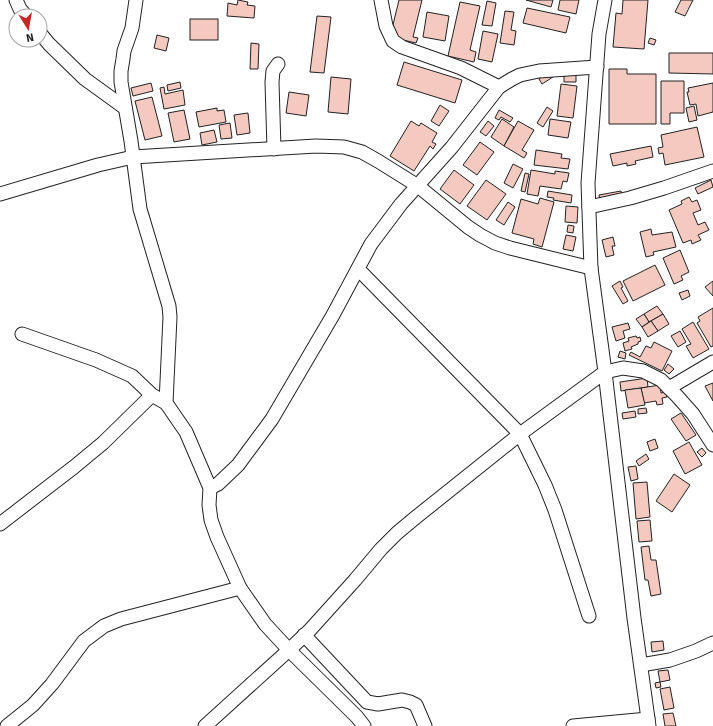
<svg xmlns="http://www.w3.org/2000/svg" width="713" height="726" font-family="Signika,sans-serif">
<rect width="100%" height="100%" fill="#fff"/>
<!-- building -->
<g fill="#f3c9c0" stroke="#222">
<polygon points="238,0 248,2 247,5 255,6 254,18 227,16 228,3 237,5"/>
<polygon points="399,0 422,0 413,37 418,38 416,43 390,37"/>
<polygon points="526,0 553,0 551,7"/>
<polygon points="560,0 579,0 576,14 558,10"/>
<polygon points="623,0 648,0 644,49 613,47 616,13 622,14"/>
<polygon points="681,0 693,0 685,16 675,12"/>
<polygon points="487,1 496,3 492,26 482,25"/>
<polygon points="460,2 480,6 470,50 476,52 474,62 448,56"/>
<polygon points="527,8 570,17 566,33 523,23"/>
<polygon points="505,11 514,12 511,30 516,31 514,45 500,43"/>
<polygon points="427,12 449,16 445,41 423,37"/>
<polygon points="317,16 331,17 324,73 310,72"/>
<rect x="190" y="19" width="28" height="21"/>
<polygon points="483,31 498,34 492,62 478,59"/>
<polygon points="157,35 169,38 166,51 154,48"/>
<polygon points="650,38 656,40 654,45 648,43"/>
<polygon points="251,43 259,44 258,69 250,69"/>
<polygon points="669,53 713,53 713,74 669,73"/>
<polygon points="404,62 462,80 455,103 397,85"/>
<polygon points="609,69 627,69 627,74 656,74 656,124 609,124"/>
<polygon points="549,71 553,77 542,84 539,79"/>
<polygon points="564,74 576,75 576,82 564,82"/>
<polygon points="331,77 351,79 348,114 328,112"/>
<polygon points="661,81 684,81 684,113 670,113 670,124 661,124"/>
<polygon points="180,82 181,88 168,91 167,85"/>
<polygon points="151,83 153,91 133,96 131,88"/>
<polygon points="713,83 713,112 698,116 696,104 690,105 687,92 689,92 688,88"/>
<polygon points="561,84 577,86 573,118 557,116"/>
<polygon points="164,87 165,94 183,90 185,105 164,109 160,88"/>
<polygon points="289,92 309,95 306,116 286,113"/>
<polygon points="152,97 162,136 145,140 135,101"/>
<polygon points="440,105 449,111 439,126 431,121"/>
<polygon points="694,106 697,120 689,122 686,108"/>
<polygon points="547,107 553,111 543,127 537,123"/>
<polygon points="217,108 217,111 224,110 226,122 199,127 196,112"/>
<polygon points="184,110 190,139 174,142 168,113"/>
<polygon points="499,110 513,118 510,122 501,117 499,120 495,118"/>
<polygon points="248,113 250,133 237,135 234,115"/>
<polygon points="502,119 514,127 504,146 491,137"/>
<polygon points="550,119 571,122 568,138 548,135"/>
<polygon points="411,121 419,126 421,123 437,133 432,142 436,144 433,149 430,146 414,171 390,156"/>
<polygon points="488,121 494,126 486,136 480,132"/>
<polygon points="518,121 534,130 522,150 527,153 524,158 504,146"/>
<polygon points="230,123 232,138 221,139 219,125"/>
<polygon points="697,127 704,157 665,165 663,153 659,154 658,148 663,147 661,135"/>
<polygon points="214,130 217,142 202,145 200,133"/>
<polygon points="480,142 494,152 477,175 463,165"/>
<polygon points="651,146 653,157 635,161 636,164 627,166 627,163 613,166 610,154"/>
<polygon points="536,150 562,154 561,158 570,159 568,169 534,165"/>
<polygon points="513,164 523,169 513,188 504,183"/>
<polygon points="454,170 474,185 460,204 440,189"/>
<polygon points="531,170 555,174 555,171 569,173 567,182 563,181 561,189 540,186 538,196 527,194"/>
<polygon points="525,173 529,174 525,192 521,191"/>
<polygon points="486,180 506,194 487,220 467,206"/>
<polygon points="711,180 713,187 698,194 695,188"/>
<polygon points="548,191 572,195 571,203 553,200 554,198 547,197"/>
<polygon points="621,191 622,197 600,201 599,195"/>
<polygon points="689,197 692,202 697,200 701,210 693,213 698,225 705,222 709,230 698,235 701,240 692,244 691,240 683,243 669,210 682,204 681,201"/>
<polygon points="540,198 554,202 542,247 533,244 534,239 512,233 521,199 538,204"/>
<polygon points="508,202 515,207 504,225 496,220"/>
<polygon points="566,206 578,207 577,223 565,222"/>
<polygon points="568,225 574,226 573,233 567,232"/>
<polygon points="651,229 652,235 672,232 676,247 653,252 654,255 646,257 640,232"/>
<polygon points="566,235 576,237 573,251 563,249"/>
<polygon points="613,237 615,246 612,246 614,255 606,257 602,240"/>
<polygon points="680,250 689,272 681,276 683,280 674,284 663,258"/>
<polygon points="655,265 665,285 633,301 623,281"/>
<polygon points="620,281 623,287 621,288 628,301 623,304 612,286"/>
<polygon points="713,281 713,296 705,287"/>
<polygon points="688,290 690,296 682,300 679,293"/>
<polygon points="657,306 663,314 649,322 644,314"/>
<polygon points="713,308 713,346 711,347 697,323 700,321 698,317"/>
<polygon points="644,314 649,322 642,327 636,319"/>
<polygon points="663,314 669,324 658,331 651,321"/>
<polygon points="651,321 658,331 648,337 642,327"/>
<polygon points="693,322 709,349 693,358 686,346 691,344 682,329"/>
<polygon points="628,323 630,329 623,331 625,338 616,341 612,327"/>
<polygon points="680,331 686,342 678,347 671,336"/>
<polygon points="636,336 637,338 640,337 641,341 638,342 638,344 631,347 632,349 625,351 623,343 629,341 628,338"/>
<polygon points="654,342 672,351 662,371 629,355 631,352 640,357 646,346 651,348"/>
<polygon points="620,351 626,353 625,359 618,357"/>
<polygon points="668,364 674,369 669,374 664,370"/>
<polygon points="647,378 648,387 621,391 620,382"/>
<polygon points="713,383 713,401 705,386"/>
<polygon points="660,385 661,393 666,392 667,397 662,398 663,404 657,405 656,401 644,403 641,388"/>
<polygon points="641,388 645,405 628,408 625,390"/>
<polygon points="646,408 647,413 638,414 638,409"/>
<polygon points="635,411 636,417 623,419 622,413"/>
<polygon points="681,413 696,435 686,441 671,419"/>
<polygon points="655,439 658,448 650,451 647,442"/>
<polygon points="689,442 702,465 685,474 673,451"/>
<polygon points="702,448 706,453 702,457 697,452"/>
<polygon points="646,454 649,459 639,466 636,461"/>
<polygon points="636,466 638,479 631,481 628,467"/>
<polygon points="674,474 690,485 672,512 656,501"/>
<polygon points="647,482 650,517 636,519 633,483"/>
<polygon points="650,520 652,541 639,542 637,521"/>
<polygon points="649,546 651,560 656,560 661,594 651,596 648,580 645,580 641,547"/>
<polygon points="663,641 664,650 652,652 651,642"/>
<polygon points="668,670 670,680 660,682 658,671"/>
<polygon points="660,682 661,687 656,688 655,683"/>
<polygon points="670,687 674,708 664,710 660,689"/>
<polygon points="673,713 676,726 665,726 663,714"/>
</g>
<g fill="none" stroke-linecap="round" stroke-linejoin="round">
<!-- minor casing -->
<g stroke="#222" stroke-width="15">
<g id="minor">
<polyline points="16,0 20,9 26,16"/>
<polyline points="136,0 132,28 124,51 123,59 121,71 121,82 131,141 140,209 169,306 170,317 166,403"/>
<polyline points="381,0 386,26 393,41 402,47 461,68 499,87"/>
<polyline points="605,0 599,34 588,183 591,268 605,372 634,618 649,726"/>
<polyline points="40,33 49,44 85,79 125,108"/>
<polyline points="274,149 272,82 273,71 278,64"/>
<polyline points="0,194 98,165 133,157 316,146 344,147 362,152 378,161 418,186 468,227 480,235 495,243 510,248 591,268"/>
<polyline points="589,207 630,198 664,188 713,171"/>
<polyline points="358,269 520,434 545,485 555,510 589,616"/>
<polyline points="22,334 96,360 132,376 152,395 166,403 186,432 210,488 209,505 211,520 217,537 240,588 265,624 289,650 357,717 364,726"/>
<polyline points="669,388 713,362"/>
<polyline points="210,488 218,484 238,465 272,419 333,315 371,244 401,204 452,147 499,87 512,79 520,75 539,71 597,67"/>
<polyline points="0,524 74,467 103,443 152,395"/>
<polyline points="304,635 367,702 378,704 402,700 410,702 416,705 425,726"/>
<polyline points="641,665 670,660 696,651 713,643"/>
<polyline points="7,726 33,705 52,684 84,641 104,626 121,619 240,588"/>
<polyline points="205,726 289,650 309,631 355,580 381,549 397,533 415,518 520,434 605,372 623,368 643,371 661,380 677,396 693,414 713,445"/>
<polyline points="573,726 648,719"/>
</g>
</g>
<!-- minor -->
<use href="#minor" stroke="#fff" stroke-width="13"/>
</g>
<!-- north arrow -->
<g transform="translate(28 28) rotate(169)"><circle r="19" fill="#ffffff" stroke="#a7a7a7"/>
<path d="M0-3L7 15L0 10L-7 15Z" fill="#c62828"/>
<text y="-6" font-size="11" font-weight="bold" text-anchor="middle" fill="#222222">N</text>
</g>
</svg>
